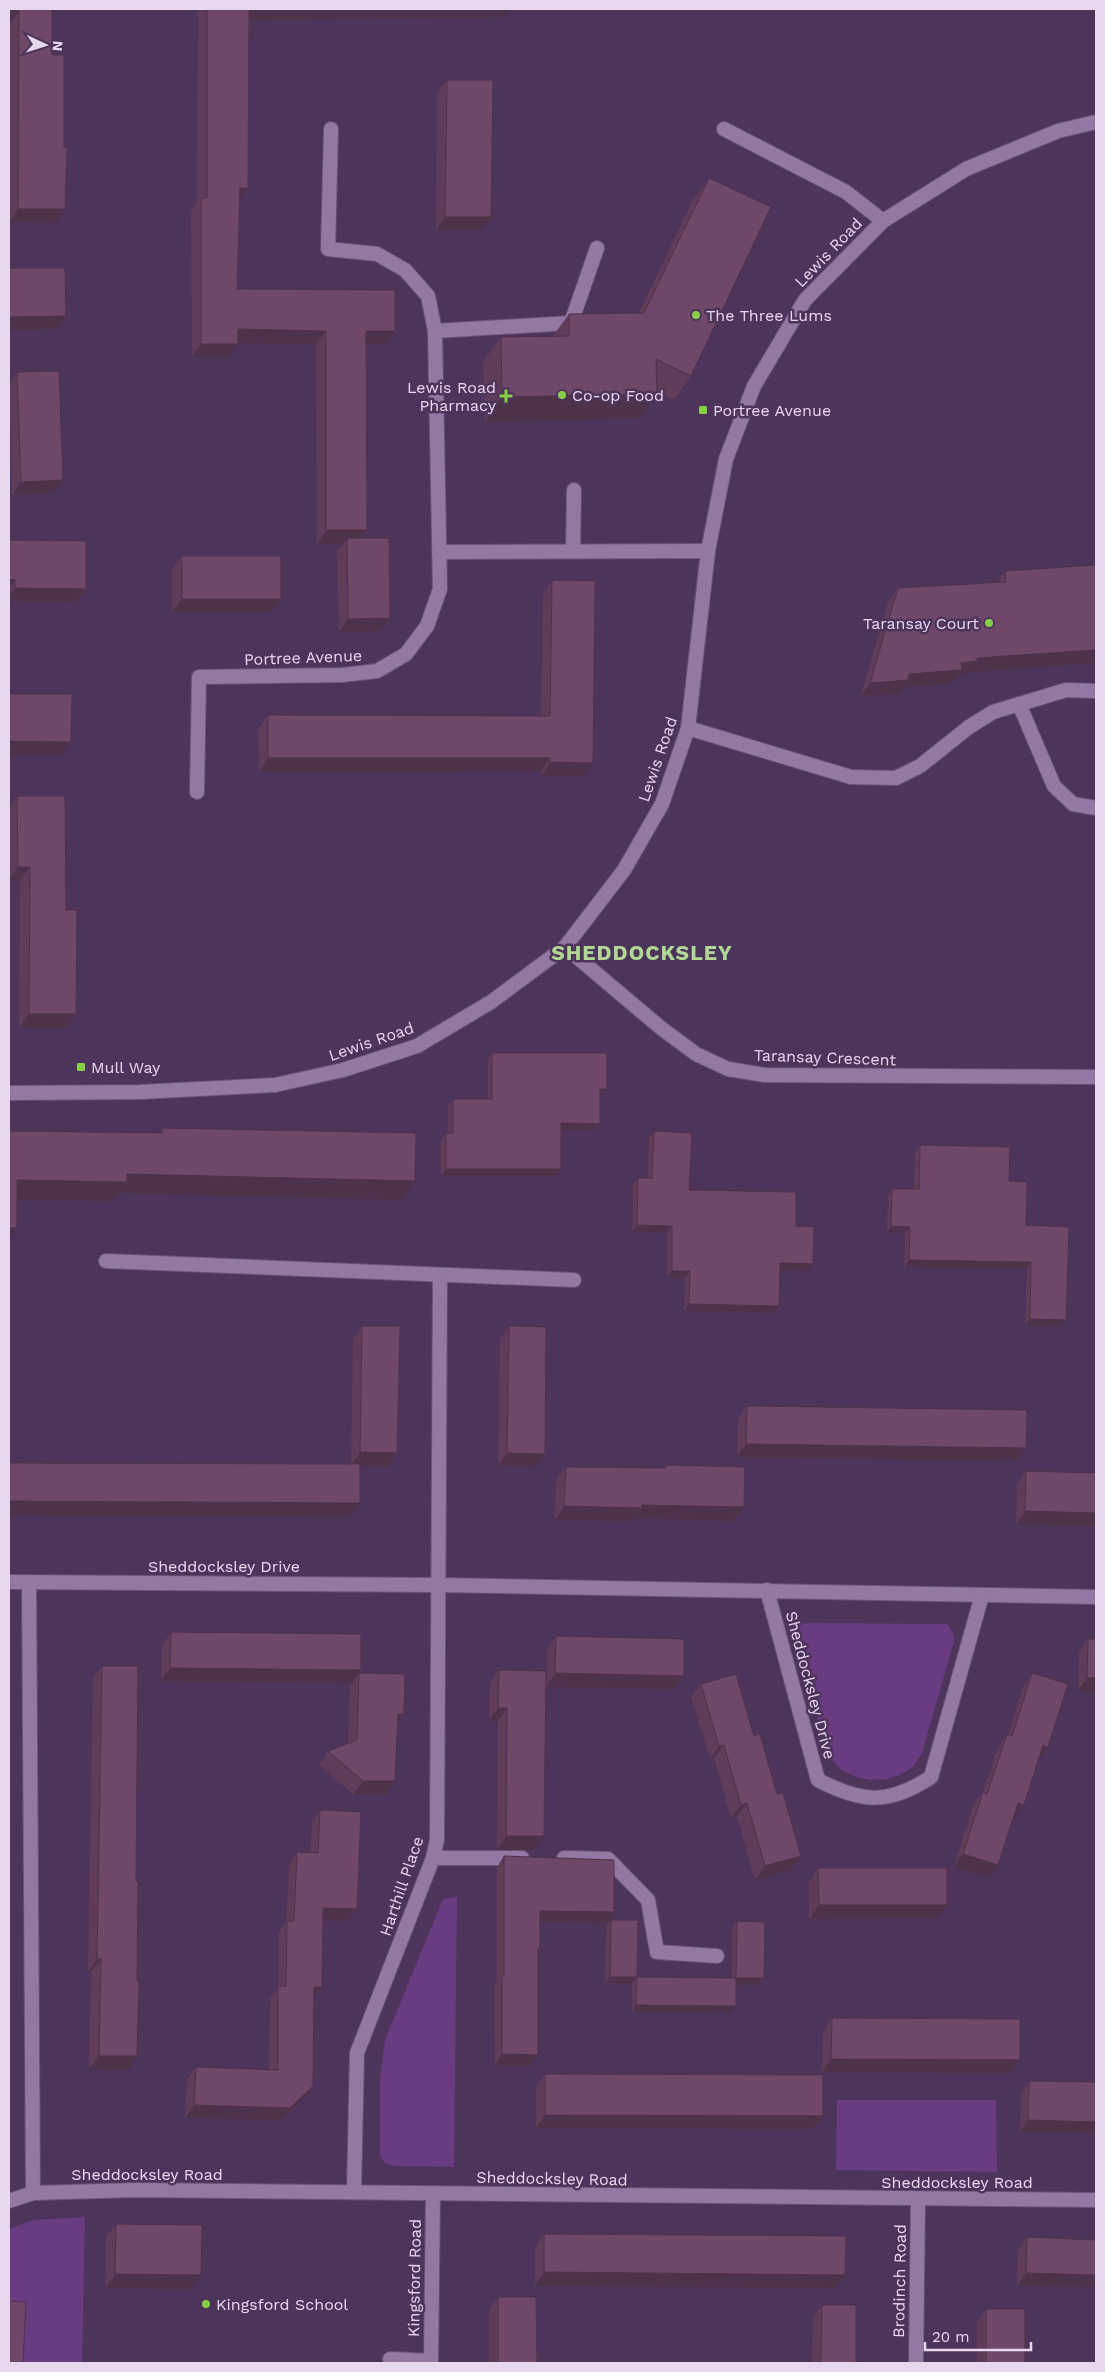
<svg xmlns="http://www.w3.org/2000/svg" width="1105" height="2372" font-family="'Work Sans',sans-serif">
<rect width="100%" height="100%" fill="#4d345b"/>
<!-- green -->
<g fill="#693b80">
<polygon points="799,1623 948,1624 955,1638 922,1753 912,1768 899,1775 887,1779 871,1780 856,1777 843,1771 828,1756 796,1638"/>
<polygon points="457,1897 454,2167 395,2166 385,2163 380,2155 380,2081 385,2040 443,1899"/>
<polygon points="837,2100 996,2100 997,2172 836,2170"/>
<polygon points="85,2217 82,2363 9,2363 9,2229 33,2220"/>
</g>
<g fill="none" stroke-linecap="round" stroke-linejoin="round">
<!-- service casing -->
<g stroke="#695375" stroke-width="16">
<g id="service">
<polyline points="724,129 846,192 883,221"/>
<polyline points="435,331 571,323 597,248"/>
<polyline points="573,551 574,490"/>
<polyline points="433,1858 522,1858"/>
<polyline points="564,1858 608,1859 648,1900 657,1952 717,1956"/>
<polyline points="390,2359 431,2361"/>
</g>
</g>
<!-- minor casing -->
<g stroke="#695375" stroke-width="16">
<g id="minor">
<polyline points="439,552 708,551"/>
<polyline points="1019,704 1054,786 1073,804 1096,808"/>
<polyline points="688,728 851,777 896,778 920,766 969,727 993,712 1066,690 1096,691"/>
<polyline points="197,792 199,677 342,675 377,671 406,654 427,626 440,589 435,331 428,296 405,270 377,254 328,249 331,129"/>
<polyline points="565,947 661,1028 696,1054 728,1069 765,1075 1096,1077"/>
<polyline points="9,1093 140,1092 275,1085 343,1070 417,1046 491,1002 565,947 624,870 662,804 688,728 708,551 726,459 754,386 805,300 883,221 966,169 1058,131 1096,122"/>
<polyline points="106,1261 574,1280"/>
<polyline points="9,1582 439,1585 1096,1597"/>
<polyline points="29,1583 33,2193"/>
<path d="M767 1590 818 1780C862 1803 889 1805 931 1777L982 1595"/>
<polyline points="354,2191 357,2053 433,1858 437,1840 440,1275"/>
<polyline points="9,2201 33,2193 135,2190 1096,2200"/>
<polyline points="431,2363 433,2194"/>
<polyline points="916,2363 918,2200"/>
</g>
</g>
<!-- service -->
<use href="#service" stroke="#9478a4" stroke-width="14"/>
<!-- minor -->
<use href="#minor" stroke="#9478a4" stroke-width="14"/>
</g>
<!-- wall -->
<g fill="#5f3d59">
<polygon points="9,9 52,9 52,55 65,209 56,223 9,222 10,24 9,24"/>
<polygon points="198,9 511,9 505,17 249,20 248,188 240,200 237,289 386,344 366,344 361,538 390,618 380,631 339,632 337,551 343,544 317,544 316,344 238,343 228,357 192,357 191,211 197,203"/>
<polygon points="447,80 482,230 436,230 437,93"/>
<polygon points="709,178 691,376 674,400 657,392 657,394 640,418 485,422 483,362 501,337 553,336 569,314 639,313 692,202"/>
<polygon points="17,372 63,480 54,493 12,495 9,385"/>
<polygon points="9,540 86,589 77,602 9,601"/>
<polygon points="182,556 281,599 272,612 172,612 172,569"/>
<polygon points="1096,565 970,672 968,675 958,675 952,684 904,687 899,694 861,696 888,602 898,588 998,582 1005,571"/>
<polygon points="552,580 584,776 541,776 541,771 259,772 258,729 268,715 541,716 543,594"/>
<polygon points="17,796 66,1028 19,1028 20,880 9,880 9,808"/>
<polygon points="492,1053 602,1096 600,1096 600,1124 595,1130 561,1130 561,1169 556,1176 441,1176 441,1140 446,1133 448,1133 448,1106 453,1099 488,1099 488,1059"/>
<polygon points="654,1131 689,1190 796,1226 813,1264 808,1271 780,1270 779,1306 774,1313 684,1311 685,1278 667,1277 667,1233 632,1232 633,1185 638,1178 648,1178 649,1138"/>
<polygon points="920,1145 1009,1181 1026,1225 1061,1327 1025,1325 1027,1269 904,1267 905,1233 887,1233 888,1196 892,1189 914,1189 915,1152"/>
<polygon points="362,1326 388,1467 360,1466 360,1503 350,1517 9,1515 9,1463 351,1464 353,1339"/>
<polygon points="509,1326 545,1454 535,1467 498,1466 500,1339"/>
<polygon points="747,1406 1026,1448 1017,1461 737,1457 738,1419"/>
<polygon points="667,1465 744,1507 734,1521 635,1518 633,1521 555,1520 556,1480 566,1467 664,1468"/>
<polygon points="1026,1471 1096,1473 1016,1525 1017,1485"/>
<polygon points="171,1632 361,1670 352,1683 161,1681 162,1646"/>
<polygon points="556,1636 684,1676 674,1689 546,1687 544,1836 535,1850 497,1850 498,1721 489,1721 490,1683 499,1670 546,1685 547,1649"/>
<polygon points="1088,1639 1096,1692 1078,1691 1079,1652"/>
<polygon points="102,1666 136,1881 128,2070 89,2069 91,1972 88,1972 93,1679"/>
<polygon points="359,1673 404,1714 397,1723 386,1795 353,1794 319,1765 328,1751 348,1744 350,1686"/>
<polygon points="1032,1673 1039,1760 1038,1760 1024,1805 1014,1819 1013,1818 998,1865 989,1878 954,1867 973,1806 983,1792 998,1748 1007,1734 1008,1735 1023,1687"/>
<polygon points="701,1684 754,1736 801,1856 791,1870 755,1880 737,1816 731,1818 714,1758 710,1759 691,1697"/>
<polygon points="320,1810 348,1921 323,1920 322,1987 314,1998 304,2098 281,2120 185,2118 187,2079 196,2067 269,2070 270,1999 278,1988 278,1933 286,1922 289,1865 297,1852 310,1853 312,1823"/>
<polygon points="504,1856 614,1912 607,1923 540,1922 540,1948 538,1951 538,2055 531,2066 495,2065 494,1986 497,1982 497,1867"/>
<polygon points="818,1868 938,1918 809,1919 809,1882"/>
<polygon points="611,1920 637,1977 732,1978 732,1928 737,1921 764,1978 759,1985 736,1985 731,2013 632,2012 632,1984 605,1983 606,1926"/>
<polygon points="832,2018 1010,2073 822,2072 823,2032"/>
<polygon points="545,2074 823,2116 813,2129 536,2128 536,2088"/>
<polygon points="1029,2081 1096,2082 1096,2133 1020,2132 1021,2093"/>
<polygon points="116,2224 192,2289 106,2288 106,2237"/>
<polygon points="544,2234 836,2288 535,2286 535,2247"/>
<polygon points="1027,2237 1096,2240 1096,2287 1017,2286 1018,2250"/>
<polygon points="498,2297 537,2363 489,2363 489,2311"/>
<polygon points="822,2305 856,2363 812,2363 813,2318"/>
<polygon points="986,2309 1025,2363 977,2363 977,2322"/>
</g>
<!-- shaded-wall -->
<g fill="#4e3249">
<polygon points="247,9 511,9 505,17 239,20"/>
<polygon points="9,10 19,11 10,24 9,24"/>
<polygon points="240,188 248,188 239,201"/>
<polygon points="18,209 65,209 56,223 9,222"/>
<polygon points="445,217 491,217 482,230 436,230"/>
<polygon points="66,316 56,329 9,330 9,317"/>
<polygon points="238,329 326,331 316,344 228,343"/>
<polygon points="366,331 395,331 386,344 356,344"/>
<polygon points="201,344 238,344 228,357 192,357"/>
<polygon points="657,394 640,418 485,422 502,397"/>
<polygon points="63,480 54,493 12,495 21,482"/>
<polygon points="326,530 367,530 357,543 347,538 343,544 317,544"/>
<polygon points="9,579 15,580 9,588"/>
<polygon points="15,588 86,589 77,602 9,601 9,596"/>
<polygon points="182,599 281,599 272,612 172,612"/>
<polygon points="390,618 380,631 339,632 348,619"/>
<polygon points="1096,650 1096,663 970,672 968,675 958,675 952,684 904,687 899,694 861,696 870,683 961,663 977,658"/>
<polygon points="9,741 71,742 62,755 9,755"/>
<polygon points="268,758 550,758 541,771 259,772"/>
<polygon points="550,762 593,763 584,776 541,776"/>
<polygon points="18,867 30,867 20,880 9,880"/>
<polygon points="29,1014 76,1014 66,1028 19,1028"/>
<polygon points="600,1089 607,1089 602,1096 595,1096"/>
<polygon points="561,1123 600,1124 595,1130 556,1130"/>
<polygon points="446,1169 561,1169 556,1176 441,1176"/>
<polygon points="127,1174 415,1181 402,1200 119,1193 113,1201 9,1200 17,1180"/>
<polygon points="637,1225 672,1226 667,1233 632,1232"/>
<polygon points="891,1226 910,1227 905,1233 887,1233"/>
<polygon points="9,1228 17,1228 9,1240"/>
<polygon points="909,1260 1031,1262 1027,1269 904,1267"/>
<polygon points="780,1263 813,1264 808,1271 775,1270"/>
<polygon points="672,1271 690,1271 685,1278 667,1277"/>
<polygon points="689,1304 779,1306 774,1313 684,1311"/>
<polygon points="1030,1319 1066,1320 1061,1327 1025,1325"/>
<polygon points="746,1444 1026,1448 1017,1461 737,1457"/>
<polygon points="360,1452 397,1453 388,1467 351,1466"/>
<polygon points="507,1453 545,1454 535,1467 498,1466"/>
<polygon points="9,1501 360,1503 350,1517 9,1515"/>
<polygon points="642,1505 744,1507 734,1521 635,1518 633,1521 555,1520 564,1506"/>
<polygon points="1025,1511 1096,1513 1096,1526 1016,1525"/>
<polygon points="170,1668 361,1670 352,1683 161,1681"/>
<polygon points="555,1673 684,1676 674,1689 546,1687"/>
<polygon points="1087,1678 1096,1678 1096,1692 1078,1691"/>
<polygon points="498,1708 507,1708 498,1721 489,1721"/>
<polygon points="398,1714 404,1714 394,1727"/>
<polygon points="724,1745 714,1758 710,1759 719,1746"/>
<polygon points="1043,1745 1048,1747 1039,1760 1033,1759"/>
<polygon points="363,1781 395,1781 386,1795 353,1794"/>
<polygon points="747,1803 737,1816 731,1818 741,1805"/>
<polygon points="1018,1803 1024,1805 1014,1819 1009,1817"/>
<polygon points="506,1836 544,1836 535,1850 497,1850"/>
<polygon points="963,1854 998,1865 989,1878 954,1867"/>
<polygon points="801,1856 791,1870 755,1880 765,1866"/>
<polygon points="819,1905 947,1905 938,1918 809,1919"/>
<polygon points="323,1908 357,1909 348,1921 314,1920"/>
<polygon points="540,1911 614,1912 607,1923 533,1922"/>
<polygon points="97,1959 101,1959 91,1972 88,1972"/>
<polygon points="610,1977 637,1977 632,1984 605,1983"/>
<polygon points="736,1978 764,1978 759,1985 731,1985"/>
<polygon points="314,1987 322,1987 313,1999"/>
<polygon points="636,2005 736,2006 731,2013 632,2012"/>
<polygon points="502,2054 538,2055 531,2066 495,2065"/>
<polygon points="99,2056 137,2056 128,2070 89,2069"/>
<polygon points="831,2059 1020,2060 1010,2073 822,2072"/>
<polygon points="313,2086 304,2098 281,2120 185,2118 194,2105"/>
<polygon points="545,2115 823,2116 813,2129 536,2128"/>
<polygon points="1028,2120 1096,2122 1096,2133 1020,2132"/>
<polygon points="544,2272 845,2275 836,2288 535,2286"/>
<polygon points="1026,2273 1096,2275 1096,2287 1017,2286"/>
<polygon points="115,2274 201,2275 192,2289 106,2288"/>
</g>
<!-- building -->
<g fill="#6f4768" stroke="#4e3249">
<polygon points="9,9 52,9 52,55 64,55 64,147 67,147 65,209 18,209 19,11 9,10"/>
<polygon points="207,9 249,9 248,188 240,188 237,289 395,290 395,331 366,331 367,530 326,530 326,331 238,329 238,344 201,344 201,198 207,198"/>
<polygon points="447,80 493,80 491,217 445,217"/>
<polygon points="709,178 771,207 691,376 656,359 657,394 502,397 501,337 569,336 569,314 644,313"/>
<polygon points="9,268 65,268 66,316 9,317"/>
<polygon points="59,371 63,480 21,482 17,372"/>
<polygon points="347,538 389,538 390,618 348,619"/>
<polygon points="9,540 86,541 86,589 15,588 15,580 9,579"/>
<rect x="182" y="556" width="99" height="43"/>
<polygon points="1096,565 1096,650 977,658 977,661 961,663 962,670 909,674 908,680 870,683 898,588 1006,582 1005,571"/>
<polygon points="552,580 595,581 593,763 550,762 550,758 268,758 268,715 550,716"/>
<polygon points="9,694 72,694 71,742 9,741"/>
<polygon points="17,796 65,796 66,910 77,910 76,1014 29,1014 30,867 18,867"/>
<polygon points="492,1053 607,1053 607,1089 600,1089 600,1124 561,1123 561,1169 446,1169 446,1133 453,1133 453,1099 492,1099"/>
<polygon points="162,1128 416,1133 415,1181 127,1174 127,1182 17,1180 17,1228 9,1228 9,1246 9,1131 162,1133"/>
<polygon points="654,1131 692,1133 689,1190 796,1192 796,1226 814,1227 813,1264 780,1263 779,1306 689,1304 690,1271 672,1271 672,1226 637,1225 638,1178 652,1178"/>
<polygon points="920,1145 1010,1147 1009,1181 1027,1182 1026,1225 1069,1227 1066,1320 1030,1319 1031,1262 909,1260 910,1227 891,1226 892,1189 919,1189"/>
<polygon points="362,1326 400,1326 397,1453 360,1452"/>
<polygon points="509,1326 546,1327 545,1454 507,1453"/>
<polygon points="747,1406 1027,1410 1026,1448 746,1444"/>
<polygon points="9,1463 360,1464 360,1503 9,1501"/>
<polygon points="667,1465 745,1467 744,1507 642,1505 642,1508 564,1506 566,1467 666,1468"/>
<polygon points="1026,1471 1096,1473 1096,1513 1025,1511"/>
<polygon points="171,1632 361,1634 361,1670 170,1668"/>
<polygon points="556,1636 684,1639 684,1676 555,1673"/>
<polygon points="1088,1639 1096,1639 1096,1678 1087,1678"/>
<polygon points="102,1666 138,1666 136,1881 138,1881 137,1981 139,1981 137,2056 99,2056 101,1959 97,1959"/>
<polygon points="499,1670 546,1671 544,1836 506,1836 507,1708 498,1708"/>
<polygon points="359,1673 405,1674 404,1714 398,1714 395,1781 363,1781 328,1751 357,1740"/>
<polygon points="1032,1673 1068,1684 1048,1747 1043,1745 1024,1805 1018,1803 998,1865 963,1854 983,1792 987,1794 1007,1734 1012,1736"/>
<polygon points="736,1674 754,1736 760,1734 777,1794 783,1793 801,1856 765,1866 747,1803 741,1805 724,1745 719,1746 701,1684"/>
<polygon points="320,1810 361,1812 357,1909 323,1908 322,1987 314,1987 313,2086 290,2108 194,2105 196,2067 278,2070 278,1986 286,1986 287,1921 294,1921 297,1852 318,1853"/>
<polygon points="504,1856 614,1860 614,1912 540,1911 540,1948 538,1948 538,2055 502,2054 502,1975 504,1975"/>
<polygon points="818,1868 947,1868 947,1905 819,1905"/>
<polygon points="611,1920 638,1920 637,1977 610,1977"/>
<polygon points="737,1921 765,1922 764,1978 736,1978"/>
<polygon points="637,1977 736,1978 736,2006 636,2005"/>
<polygon points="832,2018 1020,2019 1020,2060 831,2059"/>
<polygon points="545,2074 823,2075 823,2116 545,2115"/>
<polygon points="1029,2081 1096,2082 1096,2122 1028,2120"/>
<polygon points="116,2224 202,2225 201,2275 115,2274"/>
<polygon points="544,2234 846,2236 845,2275 544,2272"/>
<polygon points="1027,2237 1096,2240 1096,2275 1026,2273"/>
<polygon points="498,2297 536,2297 537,2363 498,2363"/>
<polygon points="9,2301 26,2302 23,2363 9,2363"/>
<polygon points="822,2305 856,2305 856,2363 821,2363"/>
<rect x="986" y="2309" width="39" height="54"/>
</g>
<!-- markers -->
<g fill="#88cf49" stroke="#4d345b" stroke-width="2">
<circle cx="696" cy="315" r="5"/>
<circle cx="562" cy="395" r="5"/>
<path d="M503.5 388.5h5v5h5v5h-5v5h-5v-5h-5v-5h5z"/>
<rect x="698" y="405" width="10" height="10" rx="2.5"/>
<circle cx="989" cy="623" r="5"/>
<rect x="76" y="1062" width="10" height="10" rx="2.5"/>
<circle cx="206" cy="2304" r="5"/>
</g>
<g text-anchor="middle" stroke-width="5" stroke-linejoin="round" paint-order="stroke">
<!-- street labels -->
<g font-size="16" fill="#e7d8f0" stroke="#4d345b">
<text transform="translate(828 252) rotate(-46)" y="6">Lewis Road</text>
<text transform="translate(303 657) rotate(-2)" y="6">Portree Avenue</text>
<text transform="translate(657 759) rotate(-71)" y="6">Lewis Road</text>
<text transform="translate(371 1041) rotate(-19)" y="6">Lewis Road</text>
<text transform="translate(825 1057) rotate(2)" y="6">Taransay Crescent</text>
<text x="224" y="1572">Sheddocksley Drive</text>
<text transform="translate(811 1685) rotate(75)" y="6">Sheddocksley Drive</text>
<text transform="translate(401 1886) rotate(-71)" y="6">Harthill Place</text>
<text x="147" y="2180">Sheddocksley Road</text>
<text transform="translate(552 2178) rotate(1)" y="6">Sheddocksley Road</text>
<text x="957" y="2188">Sheddocksley Road</text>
<text transform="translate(414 2278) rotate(-89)" y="6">Kingsford Road</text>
<text transform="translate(899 2281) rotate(-89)" y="6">Brodinch Road</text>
</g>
<!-- poi labels -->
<g font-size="16" fill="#e7d8f0" stroke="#4d345b" text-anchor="start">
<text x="706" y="321">The Three Lums</text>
<text x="496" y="393" text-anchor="end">Lewis Road<tspan x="496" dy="18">Pharmacy</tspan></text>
<text x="572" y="401">Co-op Food</text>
<text x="713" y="416">Portree Avenue</text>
<text x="979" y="629" text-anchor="end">Taransay Court</text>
<text x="91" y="1073">Mull Way</text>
<text x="216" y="2310">Kingsford School</text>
</g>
<!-- district labels -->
<g font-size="21" font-weight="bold" letter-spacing="1" fill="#b0d894" stroke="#4d345b">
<text x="642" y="960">SHEDDOCKSLEY</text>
</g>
</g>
<!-- border -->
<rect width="1105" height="2372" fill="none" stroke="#e7d8f0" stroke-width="20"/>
<!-- north arrow -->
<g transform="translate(45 45) rotate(94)" stroke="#4d345b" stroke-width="4" paint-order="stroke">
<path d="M0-4L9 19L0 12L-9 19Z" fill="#e7d8f0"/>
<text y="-8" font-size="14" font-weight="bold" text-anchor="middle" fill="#e7d8f0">N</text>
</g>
<!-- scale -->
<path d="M925 2342v8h106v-8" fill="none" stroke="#e7d8f0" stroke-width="2.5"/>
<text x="932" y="2342" font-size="15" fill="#e7d8f0" stroke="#4d345b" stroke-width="4" paint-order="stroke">20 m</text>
</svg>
